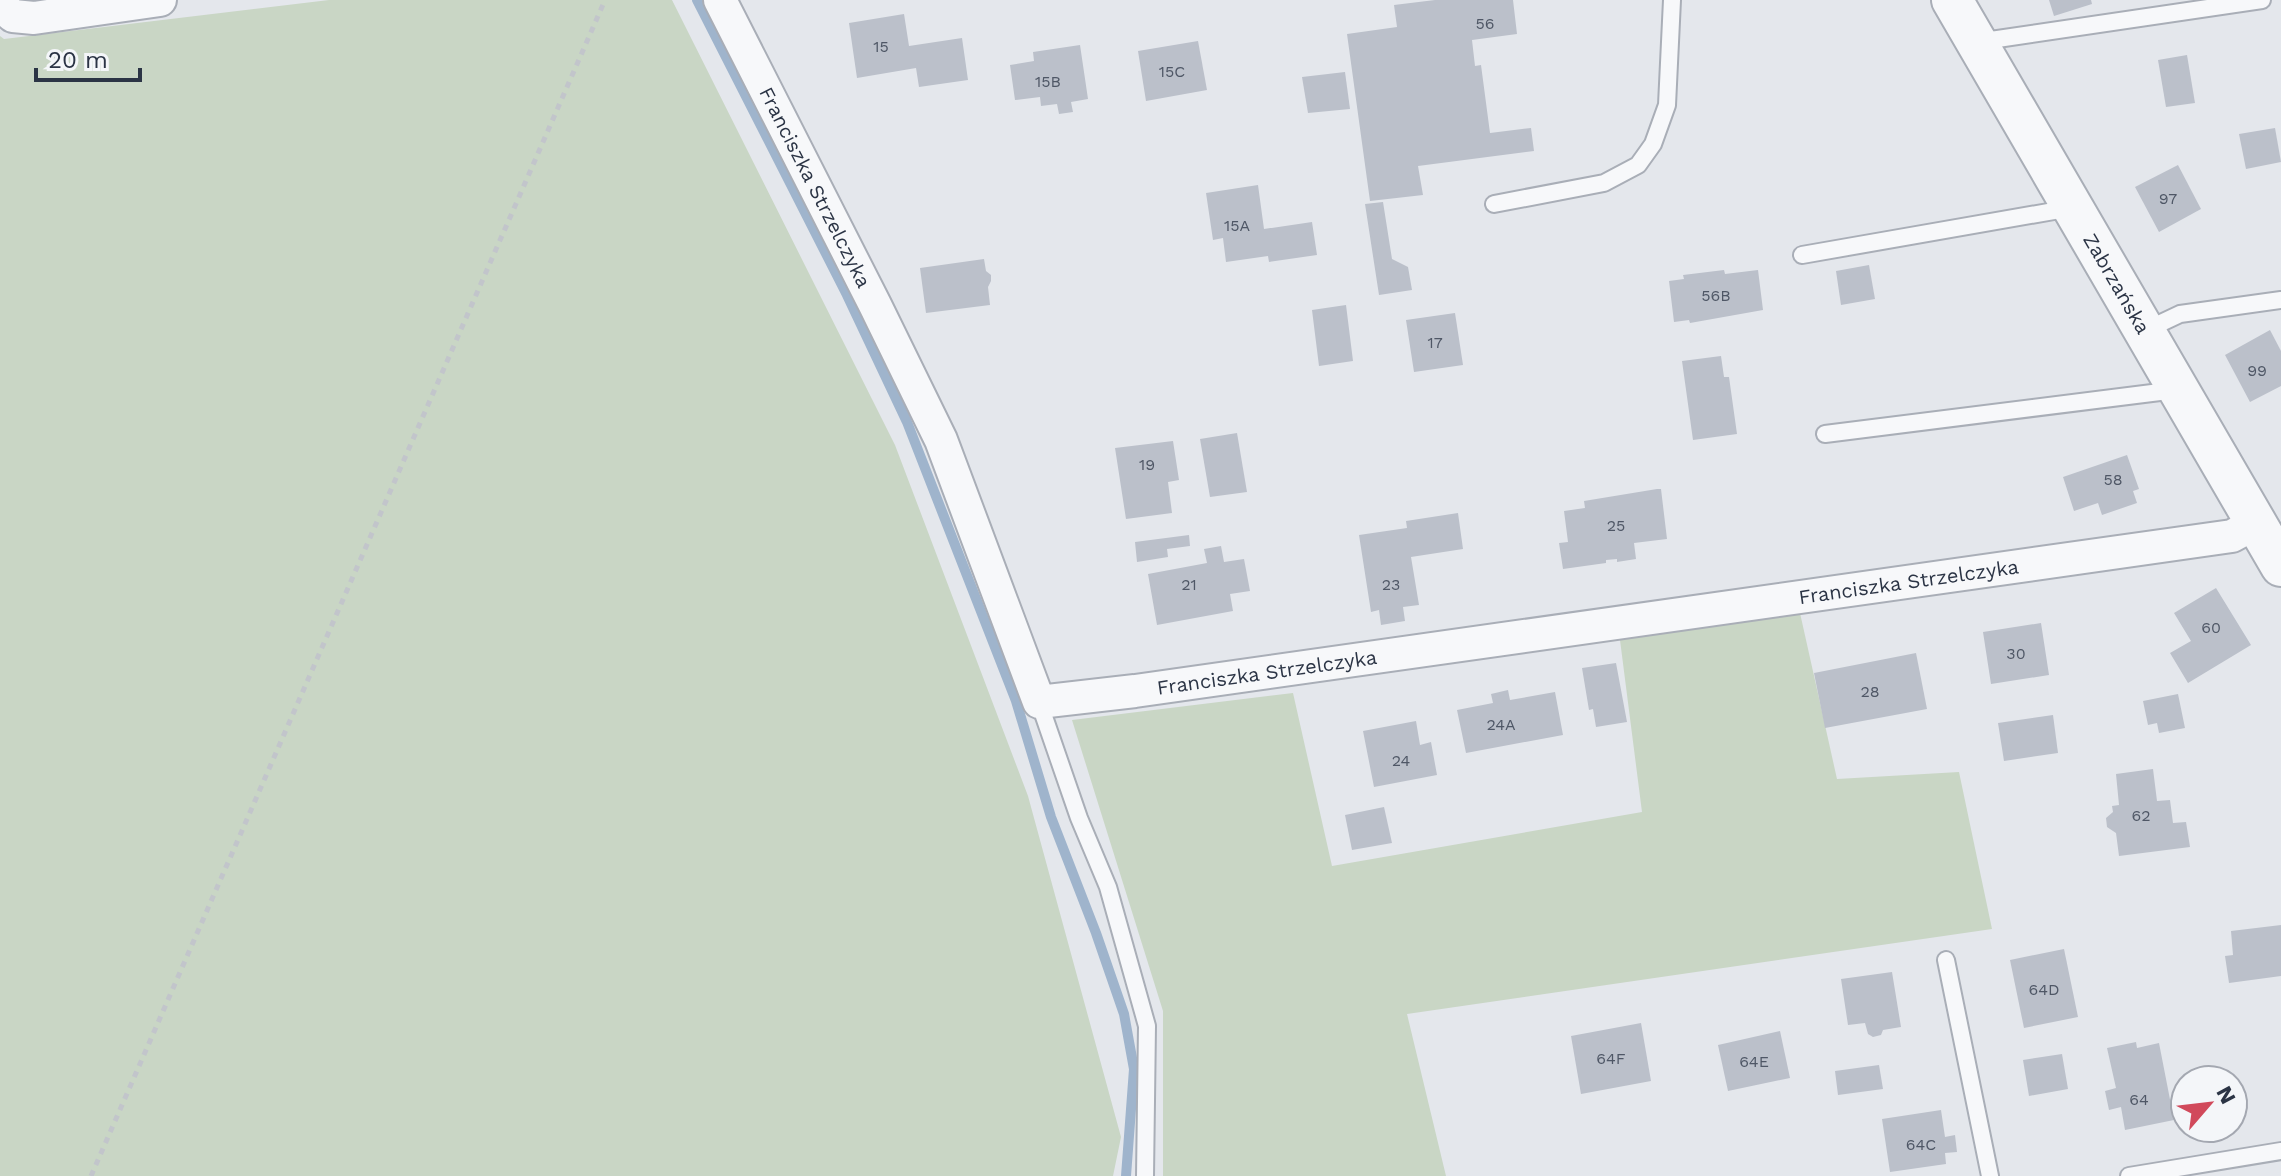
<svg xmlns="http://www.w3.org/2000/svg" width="2281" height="1176" font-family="'Work Sans',sans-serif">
<rect width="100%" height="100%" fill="#e4e7ec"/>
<!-- green -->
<g fill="#c9d6c5">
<polygon points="329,0 672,0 895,445 1028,796 1121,1137 1113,1176 0,1176 0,36 4,39"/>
<polygon points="1800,613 1837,779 1959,772 1992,929 1407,1014 1446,1176 1163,1176 1163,1011 1072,720 1293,693 1332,866 1642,812 1620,640"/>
</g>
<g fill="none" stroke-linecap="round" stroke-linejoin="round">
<!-- stream -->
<polyline stroke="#9fb4cc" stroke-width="10" points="697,0 847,295 907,422 1016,701 1051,817 1096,933 1124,1014 1134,1069 1126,1176"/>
</g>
<!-- building -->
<g fill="#bbc0ca">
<polygon points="1435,0 1513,0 1517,34 1472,40 1475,66 1481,65 1490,133 1531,128 1534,151 1418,166 1423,195 1370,201 1347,34 1397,27 1394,5"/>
<polygon points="2049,0 2091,0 2092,4 2054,16"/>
<polygon points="904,14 909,46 962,38 968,80 919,87 916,68 857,78 849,23"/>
<polygon points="1198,41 1207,90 1146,101 1138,51"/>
<polygon points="1080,45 1088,99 1071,102 1073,112 1059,114 1057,104 1041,106 1040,97 1015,100 1010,65 1034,61 1033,52"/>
<polygon points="2187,55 2195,103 2166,107 2158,60"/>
<polygon points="1345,72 1350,109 1308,113 1302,77"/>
<polygon points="2275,128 2281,162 2246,169 2239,134"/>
<polygon points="2178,165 2201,209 2159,232 2135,187"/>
<polygon points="1258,185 1264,229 1312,222 1317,255 1269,262 1268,256 1226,262 1223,238 1213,240 1206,193"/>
<polygon points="1383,202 1392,259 1408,267 1412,290 1379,295 1365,204"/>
<polygon points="984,259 986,271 991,275 991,281 988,287 990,305 926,313 920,268"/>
<polygon points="1869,265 1875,299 1841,305 1836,271"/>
<polygon points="1724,270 1725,274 1758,270 1763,310 1690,323 1689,320 1674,322 1669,281 1684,279 1683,275"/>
<polygon points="1346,305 1353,361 1319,366 1312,310"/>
<polygon points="1455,313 1463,365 1414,372 1406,320"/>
<polygon points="2270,330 2281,351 2281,386 2250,402 2225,355"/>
<polygon points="1721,356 1724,377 1729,377 1737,434 1693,440 1682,361"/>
<polygon points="1237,433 1247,492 1210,497 1200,439"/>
<polygon points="1173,441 1179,480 1168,482 1172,513 1126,519 1115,448"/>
<polygon points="2127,455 2139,489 2133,491 2137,503 2102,515 2098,503 2074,511 2063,477"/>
<polygon points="1657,489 1661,489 1667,539 1634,543 1636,559 1617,562 1617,559 1606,560 1606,563 1563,569 1559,543 1568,542 1564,511 1585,508 1584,501"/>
<polygon points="1458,513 1463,549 1411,557 1419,605 1403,607 1405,621 1381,625 1379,610 1371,612 1359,535 1407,528 1406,521"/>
<polygon points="1189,535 1190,546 1167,549 1168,557 1137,562 1135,542"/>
<polygon points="1221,546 1224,562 1244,559 1250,591 1230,594 1233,611 1157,625 1148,574 1207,563 1204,549"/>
<polygon points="2216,588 2251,645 2188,683 2170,653 2191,641 2174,613"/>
<polygon points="2041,623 2049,675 1991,684 1983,632"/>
<polygon points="1916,653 1927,709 1825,728 1814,673"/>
<polygon points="1616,663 1627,722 1596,727 1593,709 1589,710 1582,668"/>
<polygon points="1508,690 1510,700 1555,692 1563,735 1466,753 1457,710 1493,703 1491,694"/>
<polygon points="2178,694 2185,728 2159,733 2157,723 2148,725 2143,701"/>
<polygon points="2053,715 2058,753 2004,761 1998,723"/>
<polygon points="1416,721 1420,745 1431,742 1437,775 1374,787 1363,731"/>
<polygon points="2153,769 2157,801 2170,800 2173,823 2186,822 2190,847 2119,856 2116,833 2107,827 2106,818 2113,812 2112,806 2119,805 2116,774"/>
<polygon points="1384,807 1392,843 1352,850 1345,815"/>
<polygon points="2281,925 2281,976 2229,983 2225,956 2233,955 2231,931"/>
<polygon points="2064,949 2078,1017 2024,1028 2010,960"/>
<polygon points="1892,972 1901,1027 1883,1030 1881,1035 1873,1037 1868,1034 1865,1023 1848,1025 1841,979"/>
<polygon points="1641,1023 1651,1081 1581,1094 1571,1036"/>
<polygon points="1780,1031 1790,1078 1728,1091 1718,1045"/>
<polygon points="2136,1042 2137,1048 2159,1043 2174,1120 2125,1130 2121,1107 2109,1110 2105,1091 2116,1088 2107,1048"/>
<polygon points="2062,1054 2068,1089 2029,1096 2023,1060"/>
<polygon points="1879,1065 1883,1089 1838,1095 1835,1071"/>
<polygon points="1941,1110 1945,1137 1955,1135 1957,1152 1945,1153 1946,1164 1890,1172 1882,1119"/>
</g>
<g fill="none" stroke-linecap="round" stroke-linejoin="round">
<!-- service casing -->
<g stroke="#a9aeb7" stroke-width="20">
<g id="service">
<polyline points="1977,42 2262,0"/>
<polyline points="1494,204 1604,183 1638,165 1653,144 1667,105 1672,0"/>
<polyline points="1802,255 2071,208"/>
<polyline points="2144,331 2180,314 2281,300"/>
<polyline points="1825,434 2176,390"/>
<polyline points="1039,702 1079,818 1108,887 1147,1026 1145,1176"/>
<polyline points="1946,960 1990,1176"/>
<polyline points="2129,1176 2281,1151"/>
</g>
</g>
<!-- minor casing -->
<g stroke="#a9aeb7" stroke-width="36">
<g id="minor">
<path id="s1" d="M720 0 875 305 941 440 1039 702 1135 691 2232 536 2256 523"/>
<polyline points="0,5 13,16 34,18 160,0"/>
</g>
</g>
<!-- tertiary casing -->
<g stroke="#a9aeb7" stroke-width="44">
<g id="tertiary">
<path id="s2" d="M1952 0 2281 566"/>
</g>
</g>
<!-- path -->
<polyline stroke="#c2c5cb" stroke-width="5" stroke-dasharray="6 6" stroke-linecap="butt" points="91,1176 605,0"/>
<!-- service -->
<use href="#service" stroke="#f7f8fa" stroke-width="16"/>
<!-- minor -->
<use href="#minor" stroke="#f7f8fa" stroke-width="32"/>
<!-- tertiary -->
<use href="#tertiary" stroke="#f7f8fa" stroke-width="40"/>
</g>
<g text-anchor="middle" stroke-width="6" stroke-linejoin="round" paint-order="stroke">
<!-- number labels -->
<g font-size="16" fill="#4f5766">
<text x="1485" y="29">56</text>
<text x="881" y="52">15</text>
<text x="1172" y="77">15C</text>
<text x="1048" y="87">15B</text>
<text x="2168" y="204">97</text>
<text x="1237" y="231">15A</text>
<text x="1716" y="301">56B</text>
<text x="1435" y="348">17</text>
<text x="2257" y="376">99</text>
<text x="1147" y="470">19</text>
<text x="2113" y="485">58</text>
<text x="1616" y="531">25</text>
<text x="1189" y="590">21</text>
<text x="1391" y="590">23</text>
<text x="2211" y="633">60</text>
<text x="2016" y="659">30</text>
<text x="1870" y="697">28</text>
<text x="1501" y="730">24A</text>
<text x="1401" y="766">24</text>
<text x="2141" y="821">62</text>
<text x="2044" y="995">64D</text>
<text x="1611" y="1064">64F</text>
<text x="1754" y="1067">64E</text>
<text x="2139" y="1105">64</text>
<text x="1921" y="1150">64C</text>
</g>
<!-- street labels -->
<g font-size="20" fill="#2b3445" stroke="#f4f6f9">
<text dy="7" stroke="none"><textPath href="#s1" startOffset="210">Franciszka Strzelczyka</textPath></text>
<text dy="7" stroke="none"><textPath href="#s2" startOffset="328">Zabrzańska</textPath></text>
<text dy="7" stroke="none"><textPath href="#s1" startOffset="1650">Franciszka Strzelczyka</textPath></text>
<text dy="7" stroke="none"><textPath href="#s1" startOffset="1002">Franciszka Strzelczyka</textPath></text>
</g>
</g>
<!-- north arrow -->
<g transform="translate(2209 1104) rotate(62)"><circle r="38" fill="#f4f6f9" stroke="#a4a8b1" stroke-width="2"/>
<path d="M0-6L14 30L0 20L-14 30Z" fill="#d1495b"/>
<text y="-12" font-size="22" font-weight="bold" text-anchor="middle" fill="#2b3445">N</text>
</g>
<!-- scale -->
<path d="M36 68v12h104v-12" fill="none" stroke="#2b3445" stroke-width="4"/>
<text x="48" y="68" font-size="24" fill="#2b3445" stroke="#f4f6f9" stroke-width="6" paint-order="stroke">20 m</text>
</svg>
